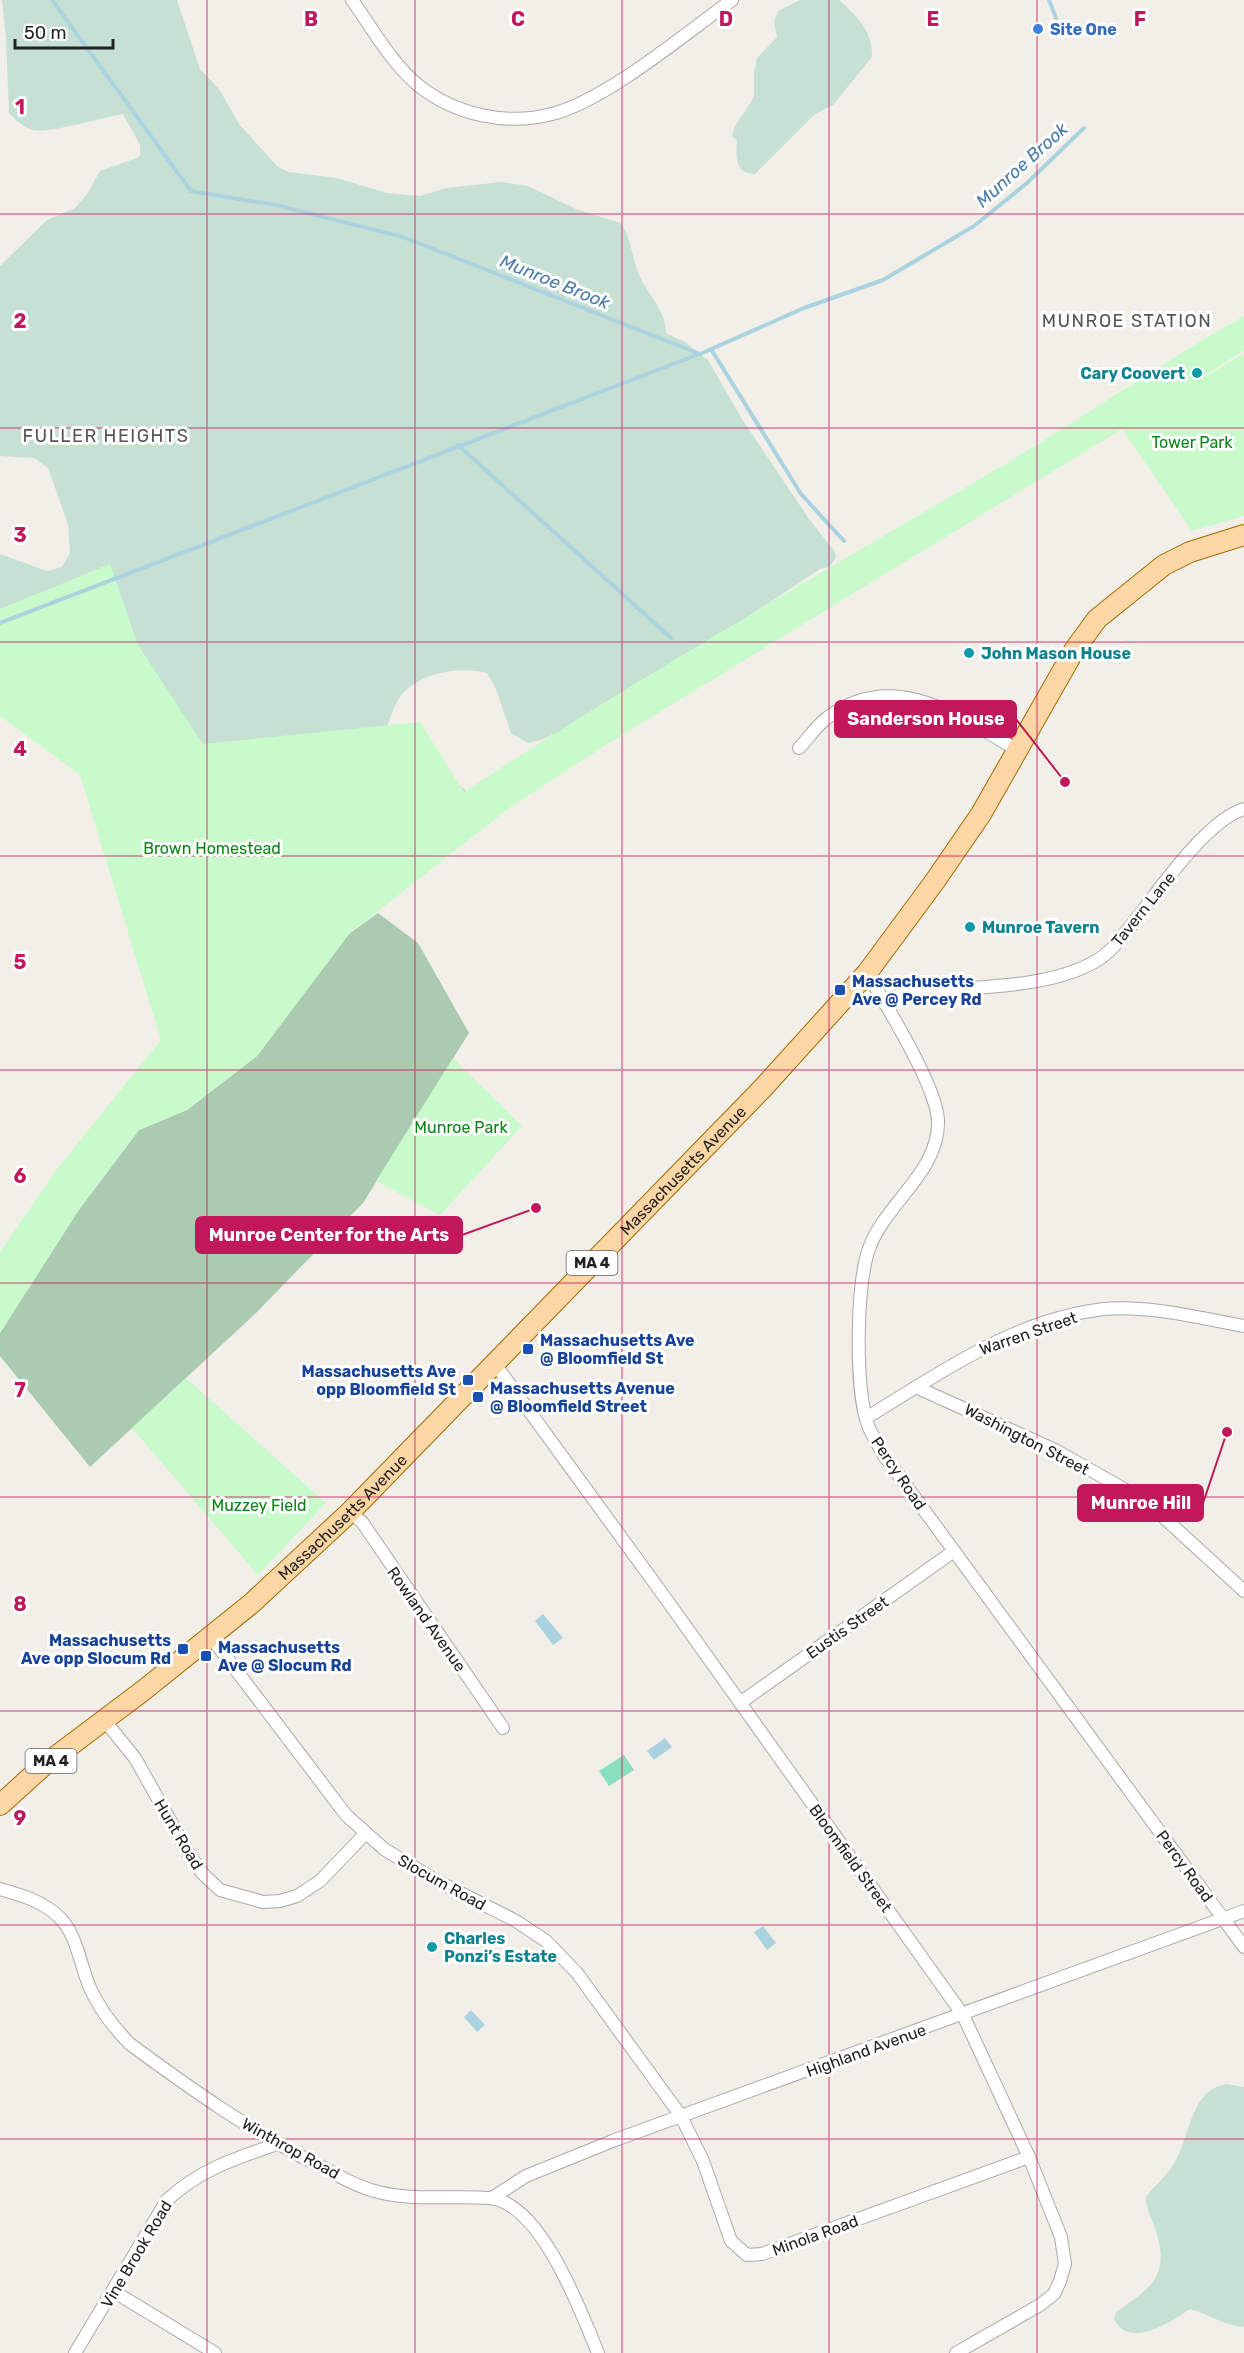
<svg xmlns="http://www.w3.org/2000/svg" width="1244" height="2353" font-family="Rubik,sans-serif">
<rect width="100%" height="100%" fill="#f2efe9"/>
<!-- wetland -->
<g fill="#c6e0d4">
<path d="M2 0H177L200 69 219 89 239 124 278 167 289 172 337 178 387 193 420 196 446 188 502 182 528 186 576 209 621 223C632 240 632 259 640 277 649 296 666 311 666 333L685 342 708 360 742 419 809 519 835 552 836 558 829 567 820 569 612 707 541 740 528 743 511 733 496 689 487 673C461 666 423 672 403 693 394 704 390 719 385 732L466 790 464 800 255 766 0 678V554L47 571 62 567 70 553 68 524 48 468 34 458 0 456V266L47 220 75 208 87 194 100 171 137 158 140 155V145L123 114C104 117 48 134 33 130 23 127 16 120 9 113L6 38Z"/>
<path d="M800 0H839C857 16 873 31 872 57L833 105 815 114 755 174C734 173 736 156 737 140L732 136 735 126 754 97V72L757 58 777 37 774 22 778 11Z"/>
<path d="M1227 2084 1244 2087V2327C1225 2326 1209 2314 1190 2309 1171 2322 1129 2350 1114 2319L1116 2312C1152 2287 1171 2276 1155 2228 1151 2216 1146 2210 1146 2197 1154 2186 1166 2177 1173 2165 1190 2141 1189 2089 1227 2084Z"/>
</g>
<!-- cemetery -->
<polygon fill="#aacbaf" points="378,913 418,943 469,1033 363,1203 256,1313 90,1467 0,1356 0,1333 78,1211 139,1130 187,1110 257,1056 349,934"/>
<!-- park -->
<g fill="#c8facc">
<path d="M1244 316V350L1197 381 1244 354V516L1192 531 1122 429 609 743 509 808 349 934 257 1056 187 1110 139 1130 78 1211 0 1333V1252L57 1169 161 1040 80 775 0 716V609L110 564 138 645 203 744 420 722 464 792C635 679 814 578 990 473 1076 423 1157 365 1244 316Z"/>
<polygon points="453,1058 522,1126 440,1215 376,1181"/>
<polygon points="186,1378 326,1503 258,1575 132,1428"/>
</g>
<!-- pitch -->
<polygon fill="#88e0be" points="624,1755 634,1770 609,1786 599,1771"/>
<!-- water -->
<g fill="#aad3df">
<polygon points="543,1614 563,1638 553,1645 535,1621"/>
<polygon points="665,1738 672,1747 654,1760 647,1751"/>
<polygon points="763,1926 776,1943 767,1950 754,1932"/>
<polygon points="471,2010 485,2025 477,2032 464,2017"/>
</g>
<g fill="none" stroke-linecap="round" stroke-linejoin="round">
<!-- stream -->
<g stroke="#aad3df" stroke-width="4">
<polyline points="52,0 191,191 276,205 403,237 700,354 804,308 883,280 974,226 1027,183 1084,128"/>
<polyline points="1049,0 1056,18"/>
<polyline points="711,349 801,494 844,541"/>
<polyline points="458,445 671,638"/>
<polyline points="0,623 699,354"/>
</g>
<!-- street casing -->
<g stroke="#a9a9a9" stroke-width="14">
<g id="street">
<path d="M352 0C372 28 392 64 419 86 456 115 507 126 552 114 605 101 686 33 732 0"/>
<path d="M799 748C808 739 816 726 827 718 892 668 958 715 1017 750"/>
<path d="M867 973C886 1005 936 1085 938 1120 940 1171 887 1202 870 1246 856 1280 855 1387 867 1422 870 1433 878 1444 883 1454L1244 1947"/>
<path d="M885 1004 904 993C962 986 1045 991 1096 961 1112 952 1123 935 1134 922 1159 890 1207 820 1244 809"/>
<polyline points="495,1364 669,1603 963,2015 1029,2157 1061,2237 1065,2264 1060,2281 1054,2294 1040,2305 956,2353"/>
<polyline points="916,1387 1055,1450 1147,1502 1244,1591"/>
<path d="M866 1418C940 1373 1015 1319 1104 1309 1150 1305 1199 1318 1244 1326"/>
<polyline points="350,1512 362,1522 503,1728"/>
<polyline points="211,1637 346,1815 384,1849 435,1880 516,1921 546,1941 577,1973 681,2116 703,2161 731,2241 747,2255 762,2254 1029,2157"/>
<polyline points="740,1703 954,1551"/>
<polyline points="105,1721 135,1758 189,1854 203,1874 220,1890 263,1902 280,1901 297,1896 320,1881 366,1833"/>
<path d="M0 1889C21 1895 42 1901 58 1916 77 1933 80 1965 90 1988 100 2010 113 2027 130 2044 191 2089 253 2133 322 2167 337 2175 354 2185 371 2190 409 2202 450 2195 489 2198 541 2202 581 2312 598 2353"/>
<polyline points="492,2198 526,2176 615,2140 1244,1911"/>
<polyline points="113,2291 215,2353"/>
<path d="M75 2353 167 2200C201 2169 234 2159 277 2144"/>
</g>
</g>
<!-- primary casing -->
<g stroke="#a06b00" stroke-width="22">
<g id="primary">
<path id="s1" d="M0 1805 43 1766 144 1690 252 1603 350 1512 762 1089 867 973 935 881 981 814 1075 649 1097 619 1164 565 1190 552 1244 535"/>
</g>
</g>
<!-- street -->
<use href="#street" stroke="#fff" stroke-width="12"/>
<!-- primary -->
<use href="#primary" stroke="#fcd6a4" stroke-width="20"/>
</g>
<!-- grid -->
<path fill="none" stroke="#c2185b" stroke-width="1.5" stroke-opacity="0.55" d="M207 0V2353M415 0V2353M622 0V2353M829 0V2353M1037 0V2353M0 214H1244M0 428H1244M0 642H1244M0 856H1244M0 1070H1244M0 1283H1244M0 1497H1244M0 1711H1244M0 1925H1244M0 2139H1244"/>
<!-- markers -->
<circle fill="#3f7fe0" stroke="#fff" stroke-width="2" cx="1038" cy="29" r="6"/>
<g fill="#0f9aa8" stroke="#fff" stroke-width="2">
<circle cx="1197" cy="373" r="6"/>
<circle cx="969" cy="653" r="6"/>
<circle cx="970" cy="927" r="6"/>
<circle cx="432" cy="1947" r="6"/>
</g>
<g fill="#1a4fb4" stroke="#fff" stroke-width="2">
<rect x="834" y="984" width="12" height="12" rx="3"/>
<rect x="522" y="1343" width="12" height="12" rx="3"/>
<rect x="462" y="1374" width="12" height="12" rx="3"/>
<rect x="472" y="1391" width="12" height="12" rx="3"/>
<rect x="177" y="1643" width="12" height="12" rx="3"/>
<rect x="200" y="1650" width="12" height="12" rx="3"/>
</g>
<g text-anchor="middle" stroke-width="6" stroke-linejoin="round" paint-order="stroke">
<!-- shield labels -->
<g fill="#fff" stroke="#646464" stroke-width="1.5">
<rect x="566.5" y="1251" width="51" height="24" rx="4.5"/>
<rect x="25.5" y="1749" width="51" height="24" rx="4.5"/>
</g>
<g font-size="15" font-weight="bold" fill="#222">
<text x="592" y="1268">MA 4</text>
<text x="51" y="1766">MA 4</text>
</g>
<!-- shop labels -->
<g font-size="16" font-weight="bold" fill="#366cbe" stroke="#fff" text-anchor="start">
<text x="1050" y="35">Site One</text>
</g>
<!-- culture labels -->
<g font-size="16" font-weight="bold" fill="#0d838f" stroke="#fff" text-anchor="start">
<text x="1185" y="379" text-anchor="end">Cary Coovert</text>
<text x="981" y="659">John Mason House</text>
<text x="982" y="933">Munroe Tavern</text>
<text x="444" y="1944">Charles<tspan x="444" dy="18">Ponzi’s Estate</tspan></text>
</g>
<!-- park labels -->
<g font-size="16" fill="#0c8416" stroke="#fff">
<text x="1192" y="448">Tower Park</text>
<text x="212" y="854">Brown Homestead</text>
<text x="461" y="1133">Munroe Park</text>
<text x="259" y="1511">Muzzey Field</text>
</g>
<!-- street labels -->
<g font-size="16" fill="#222" stroke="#fff">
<text transform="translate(1143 909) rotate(-51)" y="6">Tavern Lane</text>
<text dy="6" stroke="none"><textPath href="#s1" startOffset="934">Massachusetts Avenue</textPath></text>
<text transform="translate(1028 1333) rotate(-19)" y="6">Warren Street</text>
<text transform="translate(1027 1439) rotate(27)" y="6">Washington Street</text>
<text transform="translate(899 1473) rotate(56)" y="6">Percy Road</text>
<text dy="6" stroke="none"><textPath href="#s1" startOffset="448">Massachusetts Avenue</textPath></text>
<text transform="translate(427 1619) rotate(55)" y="6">Rowland Avenue</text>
<text transform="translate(847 1627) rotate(-35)" y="6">Eustis Street</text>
<text transform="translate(179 1834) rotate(59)" y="6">Hunt Road</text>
<text transform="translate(851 1858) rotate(54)" y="6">Bloomfield Street</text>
<text transform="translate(1185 1866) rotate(54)" y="6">Percy Road</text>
<text transform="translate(442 1882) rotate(29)" y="6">Slocum Road</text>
<text transform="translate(866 2050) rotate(-20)" y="6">Highland Avenue</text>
<text transform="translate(291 2148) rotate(29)" y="6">Winthrop Road</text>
<text transform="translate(815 2235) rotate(-20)" y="6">Minola Road</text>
<text transform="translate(136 2254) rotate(-59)" y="6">Vine Brook Road</text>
</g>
<!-- transit labels -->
<g font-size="16" font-weight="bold" fill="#164399" stroke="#fff" text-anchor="start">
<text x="852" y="987">Massachusetts<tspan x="852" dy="18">Ave @ Percey Rd</tspan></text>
<text x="540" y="1346">Massachusetts Ave<tspan x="540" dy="18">@ Bloomfield St</tspan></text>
<text x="456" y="1377" text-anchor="end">Massachusetts Ave<tspan x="456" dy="18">opp Bloomfield St</tspan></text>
<text x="490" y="1394">Massachusetts Avenue<tspan x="490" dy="18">@ Bloomfield Street</tspan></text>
<text x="171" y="1646" text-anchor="end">Massachusetts<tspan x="171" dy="18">Ave opp Slocum Rd</tspan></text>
<text x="218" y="1653">Massachusetts<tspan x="218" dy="18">Ave @ Slocum Rd</tspan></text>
</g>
<!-- water labels -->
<g font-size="18" font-style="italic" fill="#4a7aab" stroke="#fff">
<text transform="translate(1022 165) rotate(-42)" y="6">Munroe Brook</text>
<text transform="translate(555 282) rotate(22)" y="6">Munroe Brook</text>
</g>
<!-- neighbourhood labels -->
<g font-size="18" letter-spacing="1.5" fill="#555" stroke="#fff">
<text x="1127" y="327">MUNROE STATION</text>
<text x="106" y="442">FULLER HEIGHTS</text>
</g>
</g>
<g font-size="20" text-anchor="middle" font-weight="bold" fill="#c2185b" stroke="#fff" stroke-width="6" stroke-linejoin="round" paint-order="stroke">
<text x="311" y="26">B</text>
<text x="518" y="26">C</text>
<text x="726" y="26">D</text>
<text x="933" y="26">E</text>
<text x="1140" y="26">F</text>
<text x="20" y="114">1</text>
<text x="20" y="328">2</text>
<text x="20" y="542">3</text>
<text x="20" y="756">4</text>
<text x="20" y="969">5</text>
<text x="20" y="1183">6</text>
<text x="20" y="1397">7</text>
<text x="20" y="1611">8</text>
<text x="20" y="1825">9</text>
</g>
<!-- callouts -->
<path fill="none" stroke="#c2185b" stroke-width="2" d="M1065 782L1016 719M536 1208L462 1235M1227 1432L1203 1503"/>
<g fill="#c2185b" stroke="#fff" stroke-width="2">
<circle cx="1065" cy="782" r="6"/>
<circle cx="536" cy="1208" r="6"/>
<circle cx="1227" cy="1432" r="6"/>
</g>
<g fill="#c2185b" stroke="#c2185b" stroke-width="2">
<rect x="835" y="701" width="181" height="36" rx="6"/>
<rect x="196" y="1217" width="266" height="36" rx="6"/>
<rect x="1078" y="1485" width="125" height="36" rx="6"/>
</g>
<g font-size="18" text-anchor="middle" font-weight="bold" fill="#fff">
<text x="926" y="725">Sanderson House</text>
<text x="329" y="1241">Munroe Center for the Arts</text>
<text x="1141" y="1509">Munroe Hill</text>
</g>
<!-- scale -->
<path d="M15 39v9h98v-9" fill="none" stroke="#222222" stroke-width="3"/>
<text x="24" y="39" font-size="18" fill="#222222" stroke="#ffffff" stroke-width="4.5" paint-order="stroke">50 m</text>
</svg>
